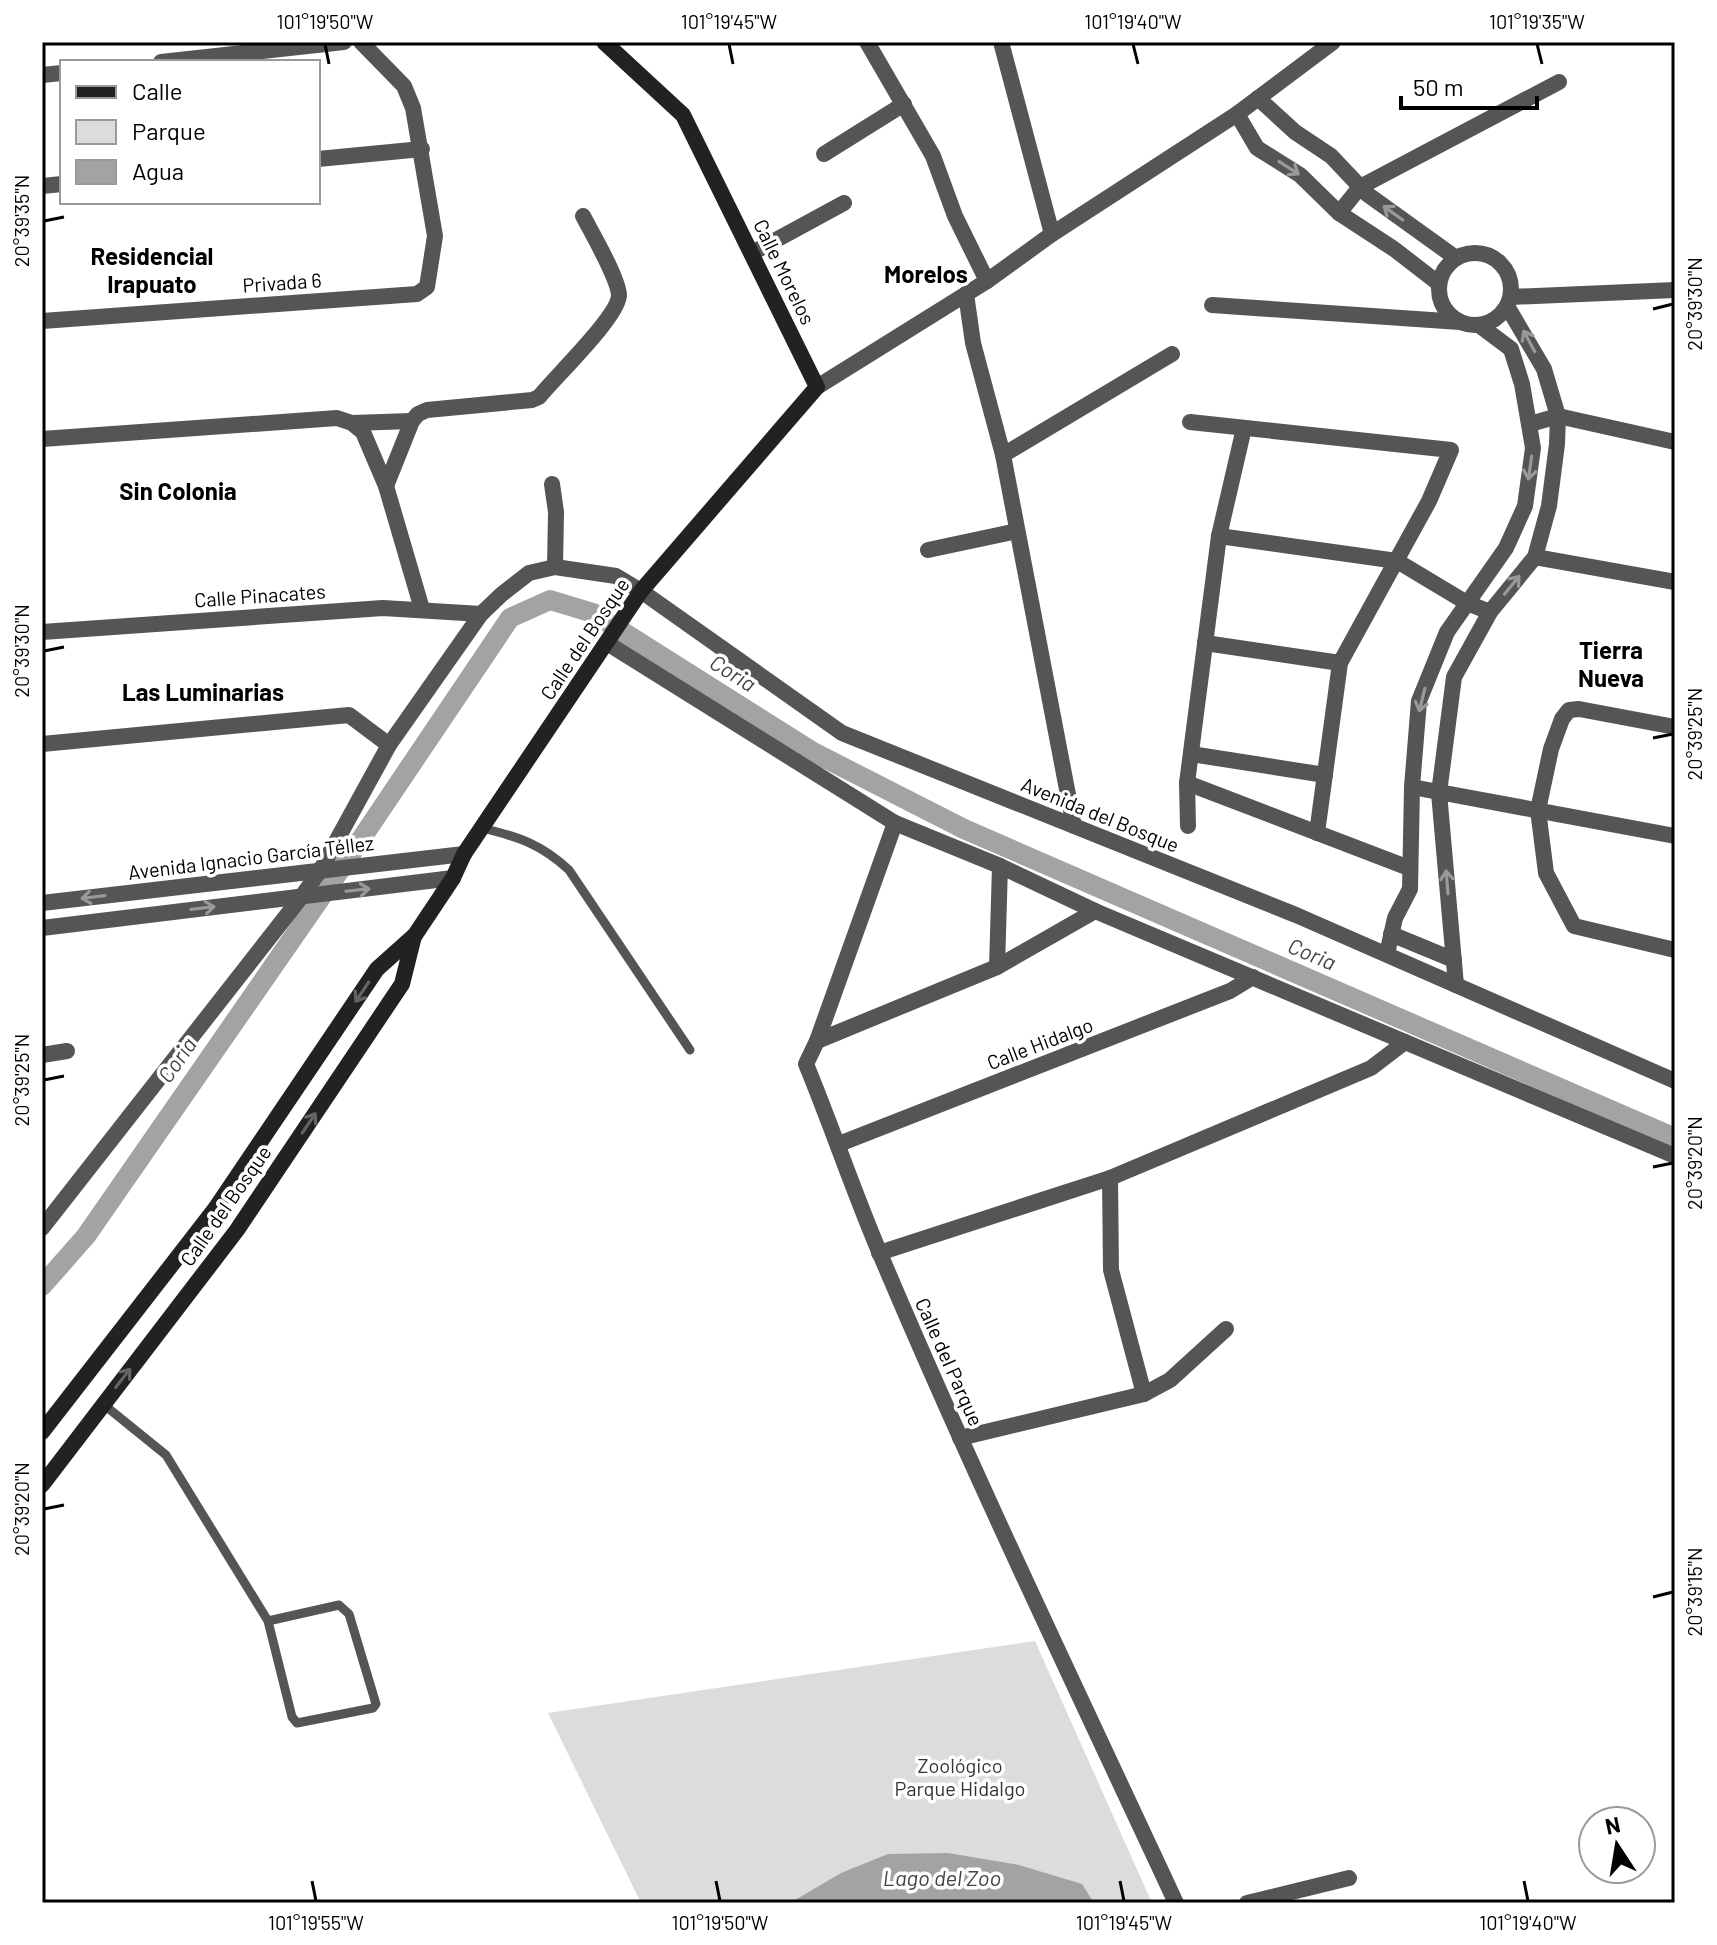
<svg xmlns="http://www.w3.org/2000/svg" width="1717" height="1945" font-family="Barlow,sans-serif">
<rect width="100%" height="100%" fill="#fff"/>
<!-- green -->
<polygon fill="#dcdcdc" points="1035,1641 1152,1903 641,1903 548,1713"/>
<!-- water -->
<polygon fill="#a3a3a3" points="948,1853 1019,1865 1082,1884 1094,1903 790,1903 841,1873 888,1854"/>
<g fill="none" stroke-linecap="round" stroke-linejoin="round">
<!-- canal -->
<polyline stroke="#a3a3a3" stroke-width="20" points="42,1286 86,1236 349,857 510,618 550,600 593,613 813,752 964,829 1675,1138"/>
<!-- lane -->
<g stroke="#555" stroke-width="9">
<path d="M482 828C519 837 541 844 569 870L690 1050"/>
<polyline points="103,1404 166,1455 268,1621 339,1605 349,1614 376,1704 373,1708 297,1723 292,1717 268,1621"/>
</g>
<!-- street -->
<g stroke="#555" stroke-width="16">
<polyline points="867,42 933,156 955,216 987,281"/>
<polyline points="1001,42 1052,234"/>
<polyline points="161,62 344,42"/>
<polyline points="42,75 62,73"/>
<polyline points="1258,98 1295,132 1331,156 1367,194 1456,258"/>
<polyline points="1237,114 1257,148 1300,175 1339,213 1394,249 1438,283"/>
<polyline points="824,154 904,104"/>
<polyline points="318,159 422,149"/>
<polyline points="42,186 62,184"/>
<polyline points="1339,213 1360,187 1559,82"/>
<circle cx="1475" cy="289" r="36"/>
<polyline points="752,253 844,203"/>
<polyline points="966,294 973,343 1003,455 1074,826"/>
<polyline points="1511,297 1675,290"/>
<polyline points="1212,305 1460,322"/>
<polyline points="42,321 417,294 427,287 435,236 413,108 404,86 361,42"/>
<polyline points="817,387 987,281 1052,234 1237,114 1333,42"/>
<polyline points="1190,422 1451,450 1429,501 1340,663 1317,833"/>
<polyline points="352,423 412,421"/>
<polyline points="1530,424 1558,416 1675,442"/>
<polyline points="42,439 337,418 352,423 363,432 386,486 422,609"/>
<polyline points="1003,455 1172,354"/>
<polyline points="552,484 556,512 555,567"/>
<path d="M386 486 412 421 418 414 427 410 532 400 539 397C555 377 619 316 619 295 618 278 592 233 583 216"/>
<polyline points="1219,536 1397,561 1467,603 1490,612"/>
<polyline points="928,550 1017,531"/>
<polyline points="1535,557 1675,582"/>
<polyline points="42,632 383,608 481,614"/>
<polyline points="607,643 895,823 1000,866 1095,911 1675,1156"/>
<polyline points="1205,643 1340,663"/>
<polyline points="1675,727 1579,709 1569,710 1562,719 1551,749 1538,810 1546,873 1574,926 1675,950"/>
<polyline points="42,744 349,715 389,745"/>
<polyline points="1191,754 1325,775"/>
<polyline points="1187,783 1409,868"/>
<polyline points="1412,787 1675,836"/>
<path d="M895 823 817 1041 806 1064C832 1127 854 1193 881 1256 973 1474 1076 1688 1176 1903"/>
<polyline points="1188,826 1187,783 1219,536 1244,428"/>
<polyline points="42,903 464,854"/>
<polyline points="42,928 453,878"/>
<polyline points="1391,934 1454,960"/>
<polyline points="1387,954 1395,918 1410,889 1412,787 1419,701 1447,632 1506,548 1525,506 1533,448 1522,384 1511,349 1479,325"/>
<polyline points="997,967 1000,866"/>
<polyline points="1456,985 1439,793 1454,677 1490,612 1535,557 1549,506 1557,444 1558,416 1544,369 1507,306"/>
<polyline points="817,1041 997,967 1095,911"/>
<polyline points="42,1055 67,1051"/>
<polyline points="839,1144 1230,991 1253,977"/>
<polyline points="1110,1178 1111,1270 1144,1394"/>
<polyline points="42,1228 302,896 321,869 389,745 481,614 502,594 529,573 555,567 616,576 641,591 842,733 1296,915 1675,1081"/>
<polyline points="879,1253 1110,1178 1371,1068 1405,1042"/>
<polyline points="960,1438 1144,1394 1170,1380 1226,1329"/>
<polyline points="1247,1903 1349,1878"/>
</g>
<!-- secondary -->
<g stroke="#222" stroke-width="16">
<polyline points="42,1432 215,1209 377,969 415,935 453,878 464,854 641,591 817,387 683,115 604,42"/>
<polyline points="42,1485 237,1230 402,984 414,936"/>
</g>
</g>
<!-- one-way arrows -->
<defs><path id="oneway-shaft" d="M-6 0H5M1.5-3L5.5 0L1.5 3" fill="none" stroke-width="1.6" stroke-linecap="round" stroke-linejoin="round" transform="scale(2)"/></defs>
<g stroke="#999">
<use href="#oneway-shaft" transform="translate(1289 168) rotate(33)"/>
<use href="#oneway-shaft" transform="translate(1393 213) rotate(-144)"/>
<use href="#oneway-shaft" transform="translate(1529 341) rotate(-118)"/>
<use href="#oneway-shaft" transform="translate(1530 468) rotate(98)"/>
<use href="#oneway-shaft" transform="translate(1512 585) rotate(-51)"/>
<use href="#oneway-shaft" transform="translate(1422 700) rotate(104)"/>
<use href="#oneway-shaft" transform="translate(1447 882) rotate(-95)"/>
<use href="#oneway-shaft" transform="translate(358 890) rotate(-6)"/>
<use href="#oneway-shaft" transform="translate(93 897) rotate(173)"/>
<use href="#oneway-shaft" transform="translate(203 908) rotate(-7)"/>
</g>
<g stroke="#646464">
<use href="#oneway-shaft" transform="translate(362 992) rotate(124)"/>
<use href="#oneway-shaft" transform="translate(309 1123) rotate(-56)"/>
<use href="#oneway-shaft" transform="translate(123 1378) rotate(-52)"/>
</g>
<!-- ticks -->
<path fill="none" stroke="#000" stroke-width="3" d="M325 44 329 64M729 44 733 64M1133 44 1138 64M1537 44 1542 64M44 221 64 217M1653 309 1673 304M44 651 64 647M1653 738 1673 734M44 1080 64 1076M1653 1167 1673 1163M44 1509 64 1505M1653 1597 1673 1592M312 1881 316 1901M716 1881 720 1901M1120 1881 1124 1901M1524 1881 1528 1901"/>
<g text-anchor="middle" stroke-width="7" stroke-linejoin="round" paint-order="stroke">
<!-- street labels -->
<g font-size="20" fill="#000" stroke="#fff">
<text transform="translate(784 272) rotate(64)" y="7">Calle Morelos</text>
<text transform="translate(282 283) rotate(-4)" y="7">Privada 6</text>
<text transform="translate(260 596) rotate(-4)" y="7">Calle Pinacates</text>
<text transform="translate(585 639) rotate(-56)" y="7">Calle del Bosque</text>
<text transform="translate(1100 815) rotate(22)" y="7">Avenida del Bosque</text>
<text transform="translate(251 858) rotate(-7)" y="7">Avenida Ignacio García Téllez</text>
<text transform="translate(1040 1044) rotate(-21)" y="7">Calle Hidalgo</text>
<text transform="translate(226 1206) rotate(-55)" y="7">Calle del Bosque</text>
<text transform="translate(949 1362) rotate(66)" y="7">Calle del Parque</text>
</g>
<!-- park labels -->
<g font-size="20" fill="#333" stroke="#fff">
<text x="960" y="1773">Zoológico<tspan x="960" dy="23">Parque Hidalgo</tspan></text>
</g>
<!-- water labels -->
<g font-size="22" font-style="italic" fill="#444" stroke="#fff">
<text transform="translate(733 673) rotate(32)" y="8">Coria</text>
<text transform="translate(1312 954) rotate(23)" y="8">Coria</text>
<text transform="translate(177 1060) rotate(-55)" y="8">Coria</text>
<text x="942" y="1886">Lago del Zoo</text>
</g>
<!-- quarter labels -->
<g font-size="24" font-weight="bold" fill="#000" stroke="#fff">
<text x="152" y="265">Residencial<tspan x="152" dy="28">Irapuato</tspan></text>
<text x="926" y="283">Morelos</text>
<text x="178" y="500">Sin Colonia</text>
<text x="1611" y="659">Tierra<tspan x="1611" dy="28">Nueva</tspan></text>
<text x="203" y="701">Las Luminarias</text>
</g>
</g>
<!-- border -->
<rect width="1717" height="1945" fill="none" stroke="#ffffff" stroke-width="88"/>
<!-- legend -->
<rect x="60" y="60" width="260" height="144" fill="#ffffff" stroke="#999999" stroke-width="2"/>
<rect x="76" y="86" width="40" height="12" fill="#222222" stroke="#999999" stroke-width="2"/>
<text x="132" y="100" font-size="24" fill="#000000">Calle</text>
<rect x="76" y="120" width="40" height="24" fill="#dcdcdc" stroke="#999999" stroke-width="2"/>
<text x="132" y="140" font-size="24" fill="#000000">Parque</text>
<rect x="76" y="160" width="40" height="24" fill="#a3a3a3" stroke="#999999" stroke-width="2"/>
<text x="132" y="180" font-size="24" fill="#000000">Agua</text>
<!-- north arrow -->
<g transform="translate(1617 1845) rotate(348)"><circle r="38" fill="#ffffff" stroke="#999999" stroke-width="2"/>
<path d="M0-6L14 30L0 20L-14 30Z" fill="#000000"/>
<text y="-12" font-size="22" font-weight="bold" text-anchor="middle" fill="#000000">N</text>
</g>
<!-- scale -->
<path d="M1401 96v12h136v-12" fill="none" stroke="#000000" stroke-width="4"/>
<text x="1413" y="96" font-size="24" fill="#000000" stroke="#ffffff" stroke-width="6" paint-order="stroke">50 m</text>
<rect x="44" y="44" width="1629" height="1857" fill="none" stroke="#000" stroke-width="3"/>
<g font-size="20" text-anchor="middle" fill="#000">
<text x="325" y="29">101°19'50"W</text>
<text x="729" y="29">101°19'45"W</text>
<text x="1133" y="29">101°19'40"W</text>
<text x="1537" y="29">101°19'35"W</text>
<text transform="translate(22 221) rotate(-90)" y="7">20°39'35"N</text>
<text transform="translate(1695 304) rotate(-90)" y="7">20°39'30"N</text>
<text transform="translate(22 651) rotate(-90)" y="7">20°39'30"N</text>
<text transform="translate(1695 734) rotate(-90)" y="7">20°39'25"N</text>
<text transform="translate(22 1080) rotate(-90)" y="7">20°39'25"N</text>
<text transform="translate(1695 1163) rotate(-90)" y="7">20°39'20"N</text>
<text transform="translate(22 1509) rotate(-90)" y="7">20°39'20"N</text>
<text transform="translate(1695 1592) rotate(-90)" y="7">20°39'15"N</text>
<text x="316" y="1930">101°19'55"W</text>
<text x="720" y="1930">101°19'50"W</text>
<text x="1124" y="1930">101°19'45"W</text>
<text x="1528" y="1930">101°19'40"W</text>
</g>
</svg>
